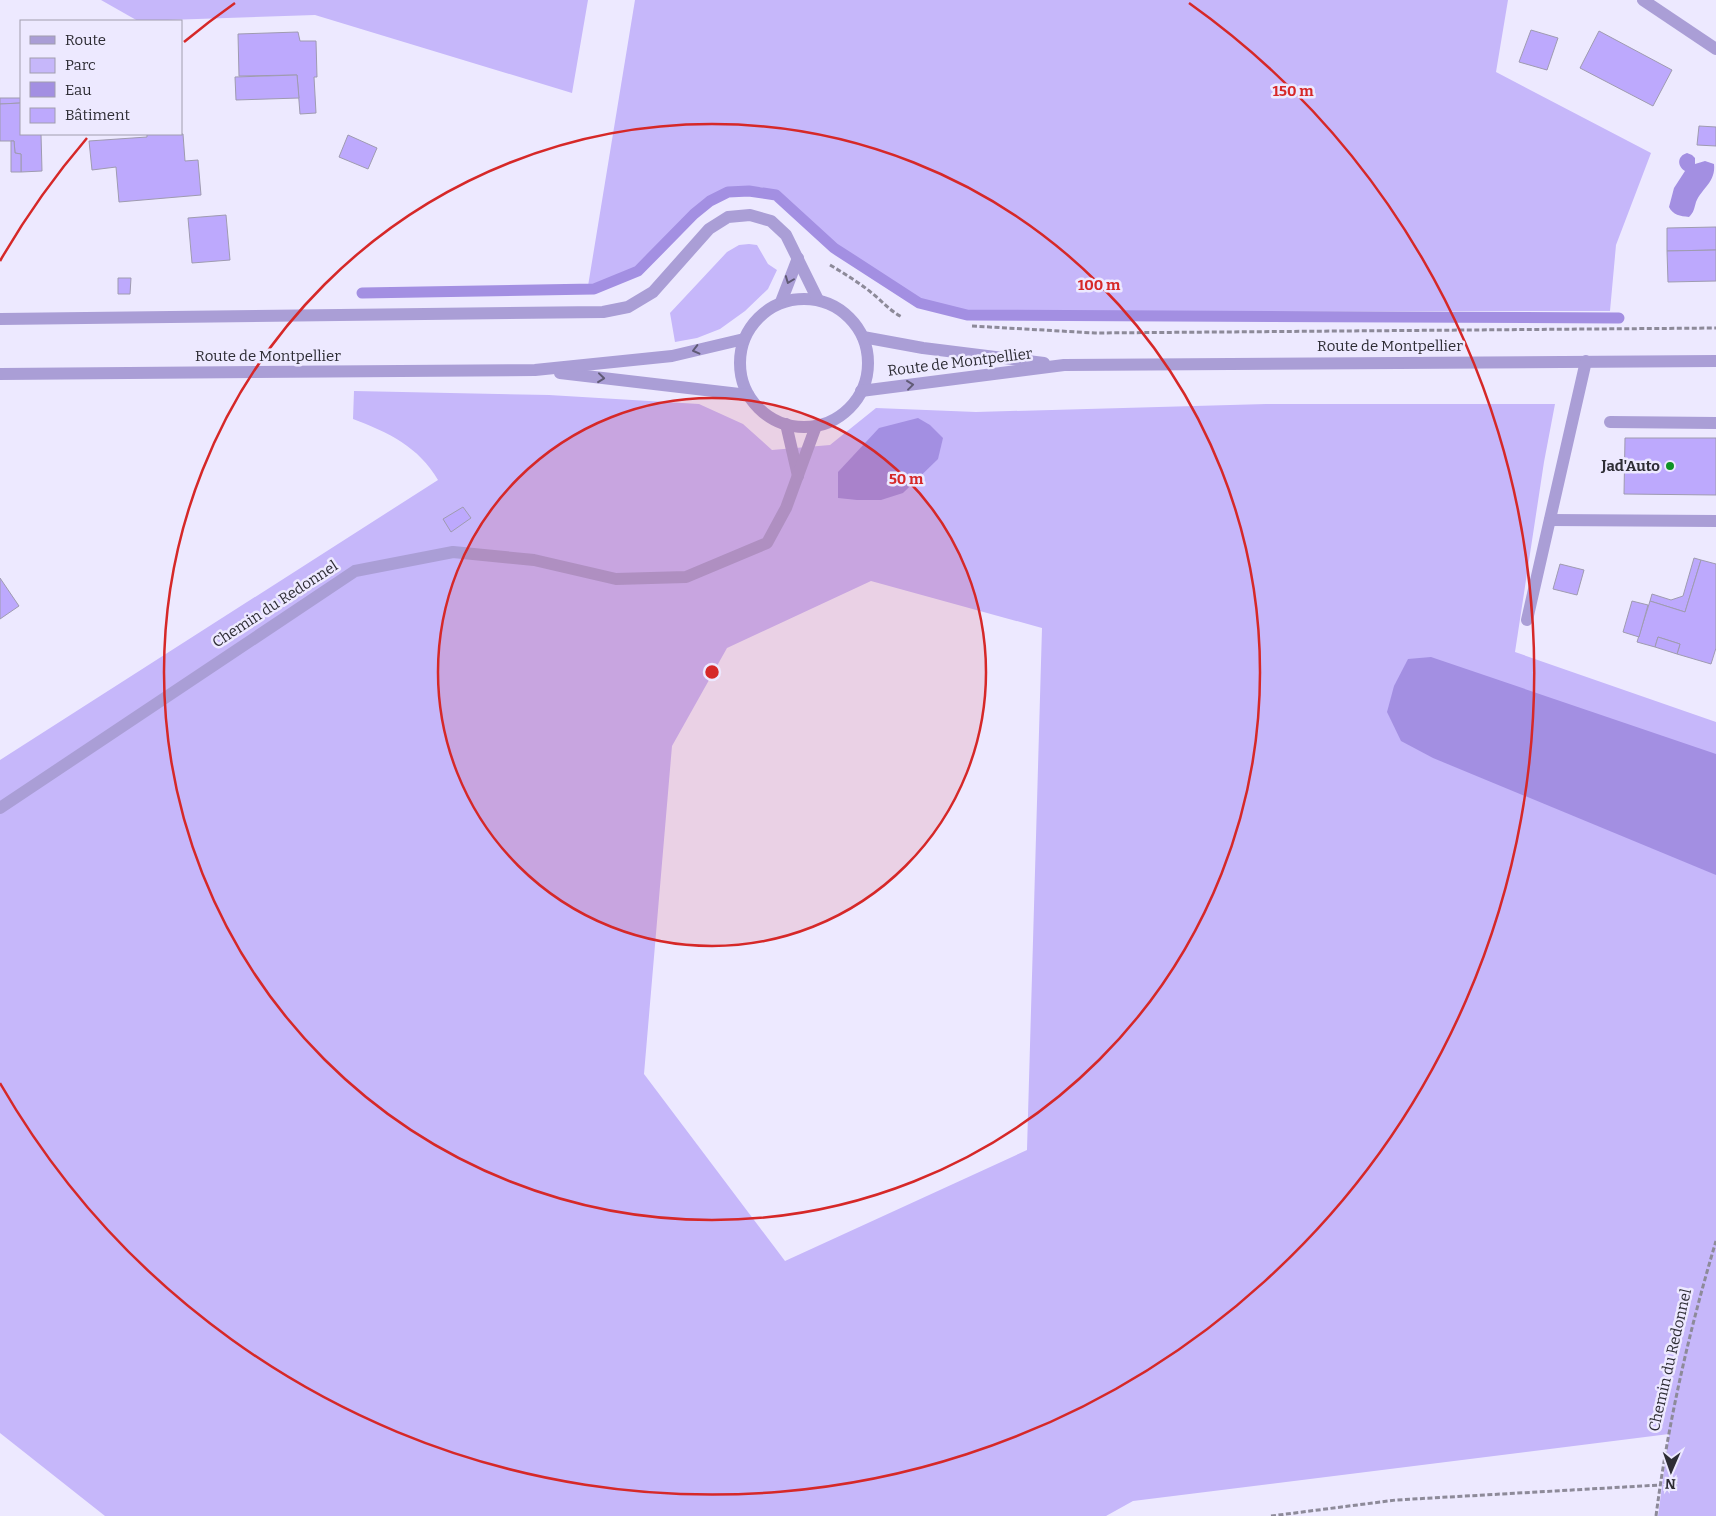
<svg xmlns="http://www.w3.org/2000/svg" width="1716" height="1516" font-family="Bitter,serif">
<rect width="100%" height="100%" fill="#ede9ff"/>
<!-- green -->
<g fill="#c6b7fa" fill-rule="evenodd">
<polygon points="101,0 588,0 572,93 315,15 138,21"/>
<polygon points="635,0 1508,0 1496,72 1651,153 1616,245 1610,311 968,311 922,302 826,240 777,192 760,187 729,188 701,202 633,272 588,286"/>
<polygon points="749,244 757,245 768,264 777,270 768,289 745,311 720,329 697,338 675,342 670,313 727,252 739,245"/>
<path d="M354 391 549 395 699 404 743 424 772 450 830 445 876 408 976 412 1266 404H1555L1544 462 1515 652 1716 722V1516H1658L1669 1434 1133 1501 1106 1516H105L0 1433V760L438 480C419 447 388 432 353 419ZM871 581 1042 628 1027 1150 785 1261 644 1074 672 746 727 648Z"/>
</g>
<!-- water -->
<g fill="#a38fe2">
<path d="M1687 153 1692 155 1695 158V164L1705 161 1714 164C1716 182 1702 188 1696 202 1694 209 1694 212 1689 217 1680 216 1673 215 1669 207L1674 188 1685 171C1677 166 1677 156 1687 153Z"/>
<polygon points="918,418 930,425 943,438 938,459 903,493 881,500 857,500 838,498 838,472 879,428"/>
<polygon points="1431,657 1716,754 1716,875 1433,758 1401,741 1387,712 1394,686 1408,659"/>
</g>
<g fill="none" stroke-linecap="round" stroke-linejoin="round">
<!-- stream -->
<polyline stroke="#a38fe2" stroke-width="11" points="362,293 594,289 638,271 694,214 710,201 728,192 749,191 776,195 834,248 919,303 967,315 1619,318"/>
</g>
<!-- building -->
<g fill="#bda9fd" stroke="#9f9bb0">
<polygon points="1531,30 1558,38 1547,70 1519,62"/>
<polygon points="1599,31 1672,70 1653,106 1580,68"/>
<polygon points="298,32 300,41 316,41 317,77 314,77 316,113 300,114 297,75 239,76 238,34"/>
<polygon points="297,75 299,98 236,100 235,77"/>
<polygon points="0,98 21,98 21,103 0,104"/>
<polygon points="21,103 21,134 41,134 42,171 21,172 21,154 15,153 14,141 0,141 0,104"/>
<polygon points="1699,126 1716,127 1716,146 1697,145"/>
<polygon points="147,134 183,134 185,161 198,160 201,195 119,202 116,167 92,170 89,141 147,137"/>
<polygon points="348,135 377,148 368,169 339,157"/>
<polygon points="11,141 14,141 15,153 21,154 21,172 11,172"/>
<polygon points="226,215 230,260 192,263 188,218"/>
<polygon points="1716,227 1716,250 1667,251 1667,228"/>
<polygon points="1716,250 1716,281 1668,282 1667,251"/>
<polygon points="118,278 131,278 130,294 118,294"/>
<polygon points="1625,438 1716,438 1716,495 1624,494"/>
<polygon points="463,507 471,518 451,532 443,519"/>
<polygon points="1694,558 1701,560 1685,612 1650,601 1652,594 1671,600 1683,596"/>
<polygon points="1701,560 1716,564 1716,648 1711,664 1677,654 1680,644 1658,637 1655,647 1637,642 1650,601 1685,612"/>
<polygon points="1560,564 1584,570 1577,595 1553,589"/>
<polygon points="0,578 19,606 0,619"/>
<polygon points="1632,601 1648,605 1639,637 1623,632"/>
<polygon points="1658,637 1680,644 1677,654 1655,647"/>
</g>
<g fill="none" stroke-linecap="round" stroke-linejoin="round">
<!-- path -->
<g stroke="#8d8a99" stroke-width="3" stroke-dasharray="5 2.5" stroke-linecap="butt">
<path d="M830 265C845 274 860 283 873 294 883 302 890 311 902 317"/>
<polyline points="972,326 1095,333 1716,328"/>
<polyline points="1271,1516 1396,1500 1660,1485"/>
<path d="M1656 1516C1668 1423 1689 1331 1716 1241"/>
</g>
<!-- minor -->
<g stroke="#aa9ed6" stroke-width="12">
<polyline points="1643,0 1716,49"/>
<circle cx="804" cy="363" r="64"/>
<polyline points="781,302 798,258"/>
<polyline points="0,319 603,312 628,307 653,292 709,229 728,217 750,215 771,221 786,235 818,300"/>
<polyline points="863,337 923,348 1044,363"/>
<polyline points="560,373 748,395"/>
<polyline points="0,374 535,370 672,356 744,339"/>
<polyline points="861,391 1064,365 1716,361"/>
<polyline points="1610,422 1716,423"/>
<polyline points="786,424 798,476"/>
<polyline points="1550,520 1716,521"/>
<polyline points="1527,620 1586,361"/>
<polyline points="0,808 355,571 453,552 534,560 616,579 686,577 767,543 786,508 816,426"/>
</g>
</g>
<!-- one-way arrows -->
<defs><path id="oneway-chevron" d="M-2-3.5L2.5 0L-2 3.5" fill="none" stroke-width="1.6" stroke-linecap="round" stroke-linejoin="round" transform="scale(1.25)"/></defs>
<g stroke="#605a75">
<use href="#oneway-chevron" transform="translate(789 280) rotate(111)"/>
<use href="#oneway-chevron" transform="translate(696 350) rotate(166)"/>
<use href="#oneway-chevron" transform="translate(601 378) rotate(6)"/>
<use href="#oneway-chevron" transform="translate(910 385) rotate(-7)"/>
</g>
<!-- distance rings -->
<circle cx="712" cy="672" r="274" fill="#d62828" fill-opacity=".12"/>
<g fill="none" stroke="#d62828" stroke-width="2.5">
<circle cx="712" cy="672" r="274"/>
<circle cx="712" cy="672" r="548"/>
<path d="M0 261A822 822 0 0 1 87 138M184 42A822 822 0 0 1 235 3M1189 3A822 822 0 1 1 0 1083"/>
</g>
<!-- markers -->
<circle fill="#109325" stroke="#ede9ff" stroke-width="2" cx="1670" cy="466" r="5"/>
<g text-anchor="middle" stroke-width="5" stroke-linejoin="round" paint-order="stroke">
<!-- street labels -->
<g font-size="15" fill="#2e2d35" stroke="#ede9ff">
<text x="1390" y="351">Route de Montpellier</text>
<text x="268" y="361">Route de Montpellier</text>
<text transform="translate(960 362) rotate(-7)" y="5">Route de Montpellier</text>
<text transform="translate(275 604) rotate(-33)" y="5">Chemin du Redonnel</text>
<text transform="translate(1670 1360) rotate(-77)" y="5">Chemin du Redonnel</text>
</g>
<!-- poi labels -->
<g font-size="15" font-weight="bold" fill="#2e2d35" stroke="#ede9ff" text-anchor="end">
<text x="1660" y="471">Jad'Auto</text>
</g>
</g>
<circle cx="712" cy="672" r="8" fill="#d62828" stroke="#ede9ff" stroke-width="2.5"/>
<g font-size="15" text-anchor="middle" font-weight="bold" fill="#d62828" stroke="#ede9ff" stroke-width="5" stroke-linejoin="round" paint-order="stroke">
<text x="1293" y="96">150 m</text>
<text x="1099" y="290">100 m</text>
<text x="906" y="484">50 m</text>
</g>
<!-- legend -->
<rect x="20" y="20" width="162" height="115" fill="#ede9ff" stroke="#a19eae"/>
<rect x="30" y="36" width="25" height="8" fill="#aa9ed6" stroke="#a19eae"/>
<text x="65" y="45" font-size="15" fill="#2e2d35">Route</text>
<rect x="30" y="58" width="25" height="15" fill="#c6b7fa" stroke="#a19eae"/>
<text x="65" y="70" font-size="15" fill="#2e2d35">Parc</text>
<rect x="30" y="82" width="25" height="15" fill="#a38fe2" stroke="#a19eae"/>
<text x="65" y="95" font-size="15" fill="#2e2d35">Eau</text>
<rect x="30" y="108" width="25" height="15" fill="#bda9fd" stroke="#a19eae"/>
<text x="65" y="120" font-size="15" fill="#2e2d35">Bâtiment</text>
<!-- north arrow -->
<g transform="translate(1671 1471) rotate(182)" stroke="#ede9ff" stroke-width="4" paint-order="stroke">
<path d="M0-4L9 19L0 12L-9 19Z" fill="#2e2d35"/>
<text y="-8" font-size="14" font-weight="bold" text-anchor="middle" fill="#2e2d35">N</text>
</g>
</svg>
